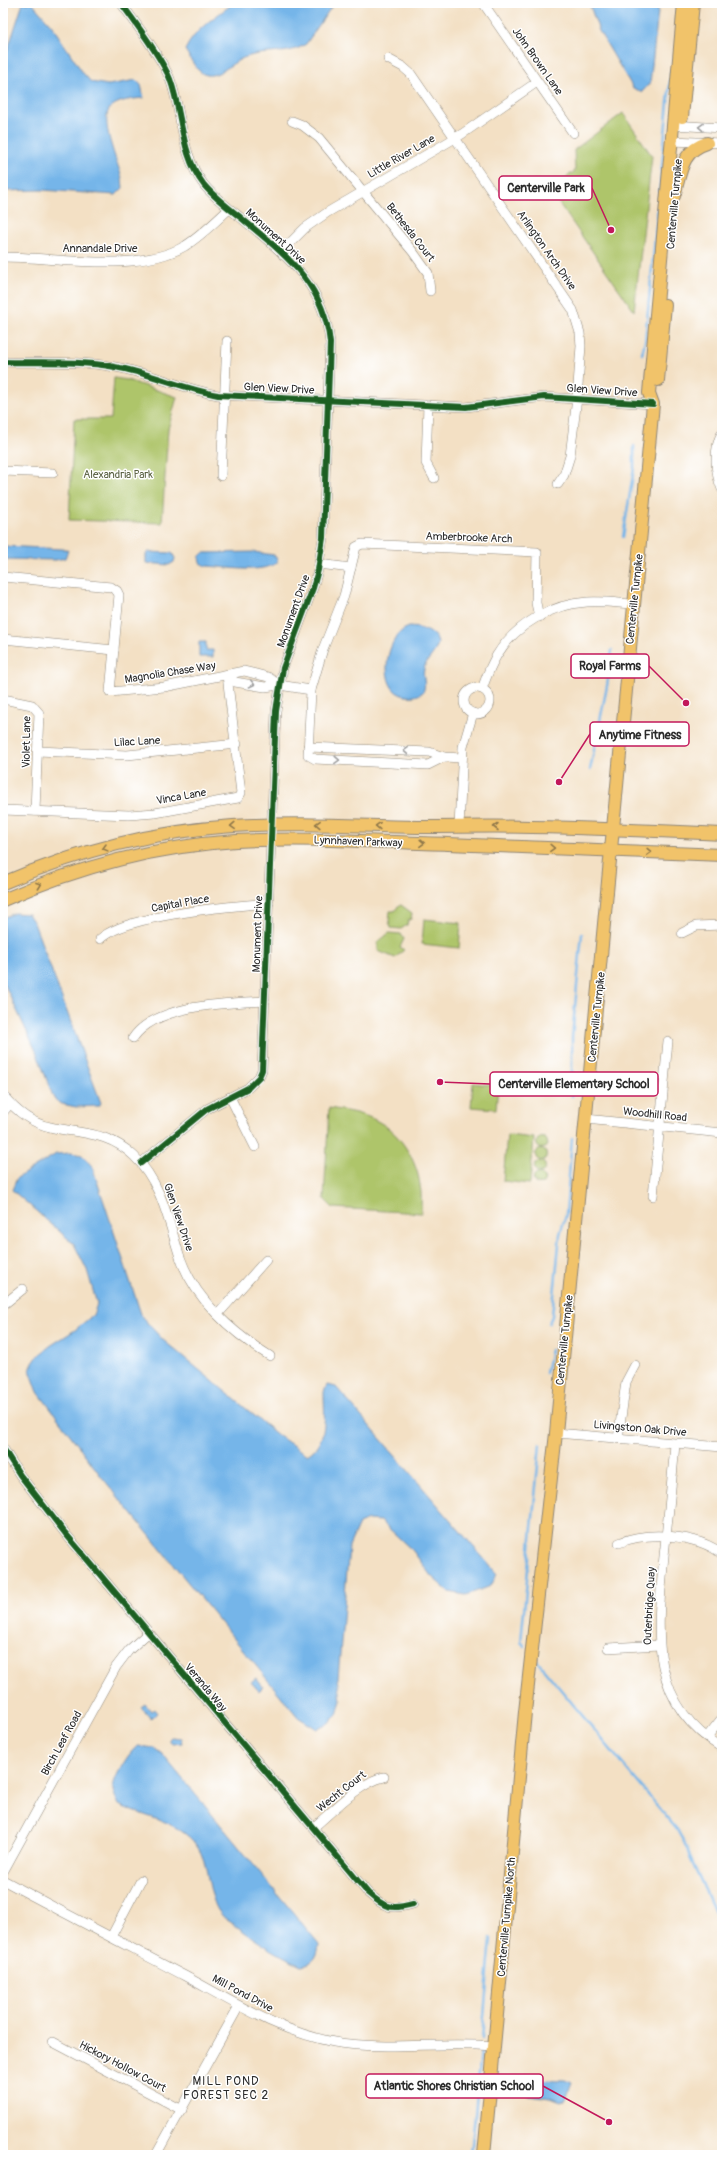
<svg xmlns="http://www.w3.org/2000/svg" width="725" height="2158" font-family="Pangolin,sans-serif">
<rect width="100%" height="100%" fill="#fff"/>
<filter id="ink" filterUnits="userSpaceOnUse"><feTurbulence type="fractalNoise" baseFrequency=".025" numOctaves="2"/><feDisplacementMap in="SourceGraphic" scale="8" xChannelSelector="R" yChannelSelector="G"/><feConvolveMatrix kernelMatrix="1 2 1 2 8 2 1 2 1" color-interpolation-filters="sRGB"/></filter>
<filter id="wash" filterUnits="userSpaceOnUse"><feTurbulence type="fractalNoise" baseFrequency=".012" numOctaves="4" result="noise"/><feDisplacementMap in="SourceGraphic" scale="16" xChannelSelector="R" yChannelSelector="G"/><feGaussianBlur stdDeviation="0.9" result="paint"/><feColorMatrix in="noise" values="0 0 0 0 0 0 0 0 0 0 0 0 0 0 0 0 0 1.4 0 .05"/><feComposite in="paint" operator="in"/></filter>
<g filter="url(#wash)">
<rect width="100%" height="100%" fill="#f3e0c4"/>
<!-- green -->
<g fill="#aec56a" stroke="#6c784a">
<polygon points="623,113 652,156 634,311 549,189 575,171 574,150"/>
<polygon points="114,378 127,380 177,397 168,429 162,523 69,520 74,419 111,419"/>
<polygon points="401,905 412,913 411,919 408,920 407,925 401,929 391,928 389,921 390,911 395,911 398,906"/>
<polygon points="424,919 461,923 459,948 422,944"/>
<polygon points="389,933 401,934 404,939 400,947 404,950 395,958 378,951 378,942"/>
<polygon points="473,1083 498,1086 496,1109 471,1107"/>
<path d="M329 1108C346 1111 364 1113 379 1122 401 1134 417 1161 420 1185 422 1194 421 1204 421 1213L333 1208 324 1199Z"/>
<polygon points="507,1135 534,1138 530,1184 503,1181"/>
<circle cx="542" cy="1143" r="5.5"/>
<circle cx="541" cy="1155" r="5.5"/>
<circle cx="540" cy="1167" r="5.5"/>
<circle cx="539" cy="1179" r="5.5"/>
</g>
<!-- water -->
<g fill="#75b5e9" stroke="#50708a">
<path d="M23 3H32L52 26 83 73 91 82 108 85 136 80 141 85 144 98C133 99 119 100 111 107 98 118 118 163 122 178L123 188 116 195 42 190 3 191V64Z"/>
<path d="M234 3H334L306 44C289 56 265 50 246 57 233 61 220 77 207 75 197 74 190 57 185 50 195 29 215 17 234 3Z"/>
<polygon points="589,3 659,3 650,83 642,92 633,88 599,31"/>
<polygon points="3,546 63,549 68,550 65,558 56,560 3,559"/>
<polygon points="148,552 172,553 175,558 174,562 169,565 146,563 146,555"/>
<path d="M254 552 274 555 277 559V563C258 574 228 567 206 566L200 563 199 557 203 553Z"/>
<path d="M409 627C419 627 436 631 438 643 436 654 426 659 424 669 422 677 427 684 423 692 418 696 413 697 406 696 376 692 385 634 409 627Z"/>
<polygon points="199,642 206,642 206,650 213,650 213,657 199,657"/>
<polygon points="14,913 28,914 34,923 101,1103 99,1106 76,1107 62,1104 54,1099 36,1051 3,981 3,918"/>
<path d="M71 1153 82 1155 92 1166 142 1317 163 1340 279 1436 307 1455C329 1443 324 1414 324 1392L327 1385 336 1387 497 1574 491 1586 466 1595 449 1592 431 1576 413 1551 381 1521 368 1520 359 1524 349 1546 338 1678 341 1700 337 1715 325 1726 317 1729 298 1717 101 1476 38 1392 30 1370 33 1363 38 1356 50 1346 75 1330 93 1315 97 1304 87 1270 74 1244 12 1190 17 1178 56 1154Z"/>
<polygon points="256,1678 263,1687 259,1691 251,1682"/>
<polygon points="145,1704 151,1711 154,1709 157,1713 151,1719 141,1707"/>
<polygon points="171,1737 181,1738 182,1743 172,1744 169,1739"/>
<path d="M138 1746 154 1748 162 1754 319 1944C318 1956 314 1964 301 1965 277 1954 256 1941 235 1925 231 1922 224 1919 221 1914 216 1909 214 1901 212 1895 206 1875 207 1857 193 1841 174 1820 143 1817 119 1805 117 1800 114 1796 113 1790 112 1780 129 1751 138 1746Z"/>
<polygon points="527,2079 565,2080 572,2083 566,2099 561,2102 551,2098 523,2094 520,2087 522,2082"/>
</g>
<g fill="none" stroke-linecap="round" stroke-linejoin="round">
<!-- stream -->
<g stroke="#75b5e9" stroke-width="2.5">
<polyline points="676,22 678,5"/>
<polyline points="642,354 645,341 671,71"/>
<polyline points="623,537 634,468 634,446"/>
<polyline points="590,770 607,686 612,650"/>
<polyline points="572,1096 572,1037 582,934"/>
<polyline points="549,1323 552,1316 560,1234 566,1214 572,1138"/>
<polyline points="546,1373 551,1350"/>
<polyline points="525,1646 521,1642 540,1444"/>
<polyline points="537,1661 679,1832 722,1928"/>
<polyline points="482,2038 491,1938"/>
<polyline points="471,2155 481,2052"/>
</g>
</g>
</g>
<g filter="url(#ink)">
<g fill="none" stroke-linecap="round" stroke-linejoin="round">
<!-- minor casing -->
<g stroke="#8f8678" stroke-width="10">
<g id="minor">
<path d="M121 3C135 22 162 58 170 79 183 114 180 154 204 185 214 197 227 207 240 217 284 254 324 282 330 343L323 538 318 570 313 588 283 668 276 711 262 1070 259 1077 248 1088 207 1109 141 1163"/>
<polyline points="483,3 573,133"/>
<polyline points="388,59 403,67 411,74 573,310 580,333 581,346 577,398 570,456 564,475 558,484"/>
<polyline points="292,121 302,125 319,138 413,252 428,273 430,291"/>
<polyline points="673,125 722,128"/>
<polyline points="671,141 722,143"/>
<polyline points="283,255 289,244 305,228 328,212 462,134 537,82"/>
<path d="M3 257C58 257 136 274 185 246 201 236 215 222 229 209"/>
<path d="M3 362C40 363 79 360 115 367 151 373 183 389 218 395L466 407 544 397 653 404"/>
<polyline points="428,405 426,463 434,478"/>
<path d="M722 433C713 448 715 474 722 489"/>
<polyline points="3,471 53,473"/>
<polyline points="221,476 227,341"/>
<polyline points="319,564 351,568"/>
<polyline points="3,577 111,587 117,591 119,595 110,692 164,687 244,671 268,677 279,685"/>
<polyline points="3,639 114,650"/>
<polyline points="227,675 235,682 265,687 279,685 311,690"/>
<circle cx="477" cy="701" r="13"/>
<path d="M482 689C486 678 490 666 497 655 515 625 552 604 587 602 603 601 618 603 633 604"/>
<polyline points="3,699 32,705 39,713 35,811"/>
<polyline points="308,747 429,752 444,757 462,758"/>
<polyline points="38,751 127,755 237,744"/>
<polyline points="444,757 428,765 315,759 308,755 311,690 323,649 344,596 356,547 362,544 537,552 536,603 539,617"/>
<polyline points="3,810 129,815 155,813 238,798 241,793 227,675"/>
<polyline points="459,827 463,747 473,713"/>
<polyline points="682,933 696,926 722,925"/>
<path d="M100 939C125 915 231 906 269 903"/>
<path d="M133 1038C156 1004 227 1003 265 1001"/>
<path d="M3 1095C15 1110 31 1123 50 1127 81 1134 108 1131 134 1156 162 1183 168 1221 180 1257 194 1298 232 1333 270 1356"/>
<polyline points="230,1097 255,1147"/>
<polyline points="3,1112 10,1104"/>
<polyline points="586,1119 722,1133"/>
<polyline points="653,1196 668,1041"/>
<polyline points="3,1305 23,1289"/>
<polyline points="218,1314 266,1260"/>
<polyline points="556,1433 722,1447"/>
<polyline points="618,1439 626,1382 635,1365"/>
<path d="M675 1444C672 1481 668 1518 664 1556 657 1630 647 1703 722 1748"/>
<path d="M3 1448 20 1475 65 1533 368 1893C385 1908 391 1910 413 1904"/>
<path d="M619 1543C647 1531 697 1534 722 1554"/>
<polyline points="608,1648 659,1645"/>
<polyline points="707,1737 722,1718"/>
<path d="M314 1827C333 1811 360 1782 384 1777"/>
<polyline points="3,1872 116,1667 129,1650 148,1633"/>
<path d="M3 1880C64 1913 124 1944 185 1976 233 2002 280 2032 334 2042 386 2051 441 2041 494 2046"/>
<polyline points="111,1937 141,1880"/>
<polyline points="53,2042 182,2110"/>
<polyline points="156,2155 239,2006"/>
</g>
</g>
<!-- major casing -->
<g stroke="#8f8678" stroke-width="14">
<g id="major">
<polyline points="682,117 693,3"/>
<path d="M674 196C681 172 681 151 707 143"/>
<polyline points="658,380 665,305"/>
<path d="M3 883C75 852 154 831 233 826 296 822 359 826 422 827 459 827 496 826 532 827 595 828 659 831 722 834"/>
<path d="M3 900C76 868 157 846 236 841 307 837 377 842 448 844 539 848 631 851 722 855"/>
<polyline points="484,2155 525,1712 556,1433 653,404 649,393 684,3"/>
</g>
</g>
<!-- minor -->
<use href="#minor" stroke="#fff" stroke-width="9"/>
<!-- major -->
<use href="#major" stroke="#f1c36a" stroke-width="12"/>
<!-- cycleway casing -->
<g stroke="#fff" stroke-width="8">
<g id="cycleway">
<path d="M121 3C135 22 162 58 170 79 183 114 180 154 204 185 214 197 227 207 240 217 284 254 324 282 330 343L323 538 318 570 313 588 283 668 276 711 262 1070 259 1077 248 1088 207 1109 141 1163"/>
<path d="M3 362C40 363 79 360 115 367 151 373 183 389 218 395L466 407 544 397 653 404"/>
<path d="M3 1448 20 1475 65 1533 368 1893C385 1908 391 1910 413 1904"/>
</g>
</g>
<!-- cycleway -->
<use href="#cycleway" stroke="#1b5e20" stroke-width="6"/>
</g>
<!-- one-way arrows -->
<defs><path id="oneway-chevron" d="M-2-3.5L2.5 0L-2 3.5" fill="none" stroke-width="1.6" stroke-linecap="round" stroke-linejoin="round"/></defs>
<g stroke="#a0a0a0">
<use href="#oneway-chevron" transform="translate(701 127) rotate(-177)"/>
<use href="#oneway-chevron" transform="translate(252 684) rotate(12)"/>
<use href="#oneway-chevron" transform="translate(406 751) rotate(-177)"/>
<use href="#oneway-chevron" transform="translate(337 760) rotate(3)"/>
</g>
<g stroke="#8e774a">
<use href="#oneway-chevron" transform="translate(318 824) rotate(-178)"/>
<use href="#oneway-chevron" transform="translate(233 826) rotate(177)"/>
<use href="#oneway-chevron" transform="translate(378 826) rotate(-178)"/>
<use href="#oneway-chevron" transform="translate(496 827) rotate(180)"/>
<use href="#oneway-chevron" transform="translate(422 843) rotate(2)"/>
<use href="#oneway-chevron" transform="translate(105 848) rotate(165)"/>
<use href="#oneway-chevron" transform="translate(552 848) rotate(2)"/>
<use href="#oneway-chevron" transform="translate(649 852) rotate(2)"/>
<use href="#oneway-chevron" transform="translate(39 885) rotate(-20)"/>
</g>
</g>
<g text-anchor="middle" stroke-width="3" stroke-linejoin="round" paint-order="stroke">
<!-- street labels -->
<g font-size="11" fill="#2b2b2b" stroke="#fff">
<text transform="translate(538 61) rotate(55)" y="4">John Brown Lane</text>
<text transform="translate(401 156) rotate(-30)" y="4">Little River Lane</text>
<text transform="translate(674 204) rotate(-85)" y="4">Centerville Turnpike</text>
<text transform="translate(411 232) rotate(52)" y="4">Bethesda Court</text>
<text transform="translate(276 236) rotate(42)" y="4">Monument Drive</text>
<text x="100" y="252">Annandale Drive</text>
<text transform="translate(547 250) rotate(55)" y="4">Arlington Arch Drive</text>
<text transform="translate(279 388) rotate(3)" y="4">Glen View Drive</text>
<text transform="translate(602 390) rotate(4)" y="4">Glen View Drive</text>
<text transform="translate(469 537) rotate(2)" y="4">Amberbrooke Arch</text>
<text transform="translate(634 599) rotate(-84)" y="4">Centerville Turnpike</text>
<text transform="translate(293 611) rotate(-70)" y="4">Monument Drive</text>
<text transform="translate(170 672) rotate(-9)" y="4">Magnolia Chase Way</text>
<text transform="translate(137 741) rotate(-3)" y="4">Lilac Lane</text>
<text transform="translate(26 742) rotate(-89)" y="4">Violet Lane</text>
<text transform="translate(181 796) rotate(-10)" y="4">Vinca Lane</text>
<text transform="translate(358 841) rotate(2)" y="4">Lynnhaven Parkway</text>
<text transform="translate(180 903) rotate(-10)" y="4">Capital Place</text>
<text transform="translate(257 934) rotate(-88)" y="4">Monument Drive</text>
<text transform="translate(596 1017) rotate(-84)" y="4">Centerville Turnpike</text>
<text transform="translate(655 1114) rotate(6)" y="4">Woodhill Road</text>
<text transform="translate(179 1217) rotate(71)" y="4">Glen View Drive</text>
<text transform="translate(564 1340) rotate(-84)" y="4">Centerville Turnpike</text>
<text transform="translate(640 1428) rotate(5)" y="4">Livingston Oak Drive</text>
<text transform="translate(649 1606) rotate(-87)" y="4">Outerbridge Quay</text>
<text transform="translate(206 1687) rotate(50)" y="4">Veranda Way</text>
<text transform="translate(61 1743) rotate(-61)" y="4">Birch Leaf Road</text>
<text transform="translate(341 1791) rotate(-38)" y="4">Wecht Court</text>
<text transform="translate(506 1917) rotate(-85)" y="4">Centerville Turnpike North</text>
<text transform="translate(243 1993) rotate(28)" y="4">Mill Pond Drive</text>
<text transform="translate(123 2066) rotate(28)" y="4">Hickory Hollow Court</text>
</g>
<!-- park labels -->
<g font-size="11" fill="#596141" stroke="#fff">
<text x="118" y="478">Alexandria Park</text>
</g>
<!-- neighbourhood labels -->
<g font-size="12" letter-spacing="1" fill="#2b2b2b" stroke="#fff">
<text x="226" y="2085">MILL POND<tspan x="226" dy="14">FOREST SEC 2</tspan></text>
</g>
</g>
<!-- callouts -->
<path fill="none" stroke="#c2185b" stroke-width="1.5" d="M611 230L592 188M686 703L649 666M559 782L590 734M440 1082L490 1084M609 2122L543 2086"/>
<g fill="#c2185b" stroke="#fff" stroke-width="1.5">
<circle cx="611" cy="230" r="4"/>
<circle cx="686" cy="703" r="4"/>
<circle cx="559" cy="782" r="4"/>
<circle cx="440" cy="1082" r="4"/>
<circle cx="609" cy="2122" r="4"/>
</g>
<g fill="#fff" stroke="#c2185b" stroke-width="1.5">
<rect x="499" y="176" width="93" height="24" rx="4"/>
<rect x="571" y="654" width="78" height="24" rx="4"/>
<rect x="590" y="722" width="99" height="24" rx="4"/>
<rect x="490" y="1072" width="168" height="24" rx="4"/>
<rect x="366" y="2074" width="177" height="24" rx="4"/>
</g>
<g font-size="12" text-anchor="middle" font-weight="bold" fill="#2b2b2b">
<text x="546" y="192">Centerville Park</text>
<text x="610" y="670">Royal Farms</text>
<text x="640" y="739">Anytime Fitness</text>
<text x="574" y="1088">Centerville Elementary School</text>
<text x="454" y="2090">Atlantic Shores Christian School</text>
</g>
<!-- margin -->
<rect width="725" height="2158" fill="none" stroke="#fff" stroke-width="16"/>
</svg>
